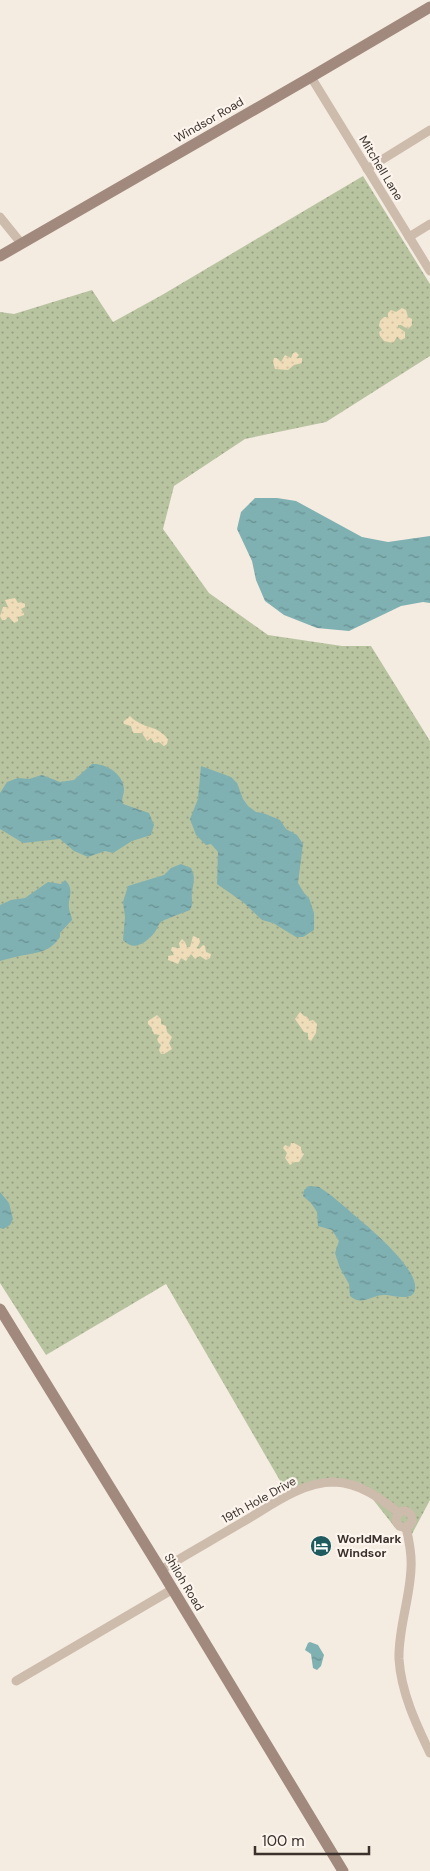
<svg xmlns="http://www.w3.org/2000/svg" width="430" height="1871" font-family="'DM Sans',sans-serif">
<defs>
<pattern id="grass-dots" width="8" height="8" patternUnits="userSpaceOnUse" patternTransform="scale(1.25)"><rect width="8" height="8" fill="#b8c4a0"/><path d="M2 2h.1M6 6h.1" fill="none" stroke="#97a083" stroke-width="1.8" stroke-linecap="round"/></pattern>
<pattern id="sand-dots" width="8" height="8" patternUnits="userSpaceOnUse" patternTransform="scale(1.25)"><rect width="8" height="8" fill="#efdcb8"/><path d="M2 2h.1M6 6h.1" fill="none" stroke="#cebd9e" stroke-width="1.8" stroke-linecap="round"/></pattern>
<pattern id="water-ripples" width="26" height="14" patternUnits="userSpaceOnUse" patternTransform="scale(1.25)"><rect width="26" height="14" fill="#7fb0b2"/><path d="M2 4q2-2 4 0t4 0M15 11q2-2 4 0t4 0" fill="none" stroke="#699091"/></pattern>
</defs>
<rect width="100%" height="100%" fill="#f4ebe1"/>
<!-- grass -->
<polygon fill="url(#grass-dots)" points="363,176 430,284 430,356 326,422 245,439 174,486 163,529 209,593 268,635 342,646 371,646 430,741 430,1500 412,1534 397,1530 360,1483 324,1479 286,1491 166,1284 46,1355 0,1283 0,312 14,314 92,290 113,322 162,295"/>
<!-- sand -->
<g fill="url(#sand-dots)">
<polygon points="402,308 406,310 408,317 412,319 412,325 408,329 401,325 398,325 398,327 405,332 405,338 401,340 397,337 393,343 384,341 380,336 379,332 382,330 379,326 380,321 384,317 388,317 388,313 391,310 396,312"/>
<polygon points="296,352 299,355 297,358 302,358 302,363 294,365 288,370 275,369 273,362 274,358 277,358 281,362 285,355 291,358 293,353"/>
<polygon points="15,598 18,603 22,602 25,604 25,607 21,609 24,613 24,615 18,617 18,621 14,623 9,617 5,620 2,620 0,616 3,607 8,607 5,600"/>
<path d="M130 716C132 718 134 720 136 721 150 730 156 725 168 739L167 744 164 746 159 742 154 743 151 738 147 741 142 733H133L131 726 124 724 123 722Z"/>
<polygon points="193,936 199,938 200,942 197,948 199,949 203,945 205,946 206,952 211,954 210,958 206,960 200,956 195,959 191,954 186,961 181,958 178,964 168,960 168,956 174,955 171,950 172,947 180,948 179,943 182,939 185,942 187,947 190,947"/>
<polygon points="300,1012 304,1016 308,1017 309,1021 313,1020 317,1024 316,1033 311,1041 308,1039 308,1033 304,1032 295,1019"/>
<polygon points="157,1015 161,1019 161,1024 166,1026 167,1032 172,1037 169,1043 172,1049 164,1054 161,1054 159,1050 161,1045 158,1042 157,1038 160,1035 154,1034 152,1030 152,1028 148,1024 148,1021"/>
<polygon points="291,1143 294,1143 301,1147 301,1150 304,1154 299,1162 295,1162 290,1165 285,1158 287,1153 283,1148 285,1145 290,1147"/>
</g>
<!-- water -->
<g fill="url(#water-ripples)">
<polygon points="255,498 277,498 296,501 362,537 388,542 430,536 430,603 423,602 401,606 349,631 317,628 284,615 265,601 256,580 252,561 237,529 241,512"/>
<path d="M92 764C105 763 123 773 124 789 124 795 121 798 123 804L149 813 154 825 151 835 132 841 113 853 105 851 88 857 74 851 60 839 23 843 0 829V793L7 782 18 778 29 779 42 775 60 782 74 780Z"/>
<polygon points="201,766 231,777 237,783 243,799 248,806 256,812 263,813 280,820 286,829 297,835 303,844 298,883 304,893 309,898 314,913 314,930 303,937 296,937 273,923 262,920 243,902 217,884 218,852 211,844 206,845 196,835 190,819 198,799"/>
<path d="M181 864 191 868C196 877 193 884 192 893 191 900 194 903 190 910 185 912 163 920 161 922 158 925 157 929 155 932 146 943 134 952 123 940L125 917 123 902 128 886 164 875 171 868Z"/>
<path d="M65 880C75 890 68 897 69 908 69 912 72 916 72 920L60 933V937C49 953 38 952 20 956 14 957 7 959 0 961V905L11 900 25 898 48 882 61 884Z"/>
<path d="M309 1186 319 1187 325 1191C335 1198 345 1207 354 1215 366 1225 430 1277 412 1295 406 1299 393 1296 386 1295 372 1294 362 1307 350 1296L349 1284 340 1268 335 1253 339 1241 332 1230 318 1226 317 1212 311 1203 303 1196 304 1190Z"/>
<polygon points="0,1192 9,1203 13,1219 10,1225 3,1229 0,1228"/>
<polygon points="310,1642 318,1645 324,1655 321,1666 317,1670 313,1668 311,1654 305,1650 308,1643"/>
</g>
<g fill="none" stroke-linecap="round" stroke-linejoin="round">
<!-- street -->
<g stroke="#cdbbac" stroke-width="9">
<polyline points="311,77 430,271"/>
<polyline points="367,169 430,130"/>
<polyline points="0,217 21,243"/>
<polyline points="409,237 430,224"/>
<circle cx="404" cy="1519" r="8"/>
<path d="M406 1527C409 1540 412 1555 411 1568 410 1599 398 1629 399 1659 401 1692 416 1724 430 1753"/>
<path d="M161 1570C187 1554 214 1539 241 1523 269 1507 300 1482 334 1482 360 1483 380 1498 399 1513"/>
<polyline points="16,1681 173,1589"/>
</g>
<!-- secondary -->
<g stroke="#a18a7d" stroke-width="11">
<polyline points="0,256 311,77 430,7"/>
<polyline points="0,1309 161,1570 343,1871"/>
</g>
</g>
<!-- icons -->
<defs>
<g id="hotel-disc" transform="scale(1.125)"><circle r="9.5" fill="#1f5a5e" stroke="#fbf5ee"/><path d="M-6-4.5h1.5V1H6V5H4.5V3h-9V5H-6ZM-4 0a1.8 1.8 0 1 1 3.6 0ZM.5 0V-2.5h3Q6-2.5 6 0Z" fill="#fff"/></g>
</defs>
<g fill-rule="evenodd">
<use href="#hotel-disc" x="321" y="1546"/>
</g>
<g text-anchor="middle" stroke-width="4.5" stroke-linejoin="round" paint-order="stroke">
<!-- street labels -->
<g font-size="12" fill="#3b302b" stroke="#fbf5ee">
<text transform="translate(209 120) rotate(-30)" y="4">Windsor Road</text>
<text transform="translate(381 168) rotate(59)" y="4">Mitchell Lane</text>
<text transform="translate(259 1500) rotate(-29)" y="4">19th Hole Drive</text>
<text transform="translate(184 1582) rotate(59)" y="4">Shiloh Road</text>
</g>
<!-- poi labels -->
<g font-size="12" font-weight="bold" fill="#3b302b" stroke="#fbf5ee" text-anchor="start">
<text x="337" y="1543">WorldMark<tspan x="337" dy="14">Windsor</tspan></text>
</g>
</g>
<!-- scale -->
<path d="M255 1846v8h114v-8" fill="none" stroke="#3b302b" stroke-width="2.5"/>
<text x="262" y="1846" font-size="15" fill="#3b302b" stroke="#fbf5ee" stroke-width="4" paint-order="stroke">100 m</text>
</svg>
